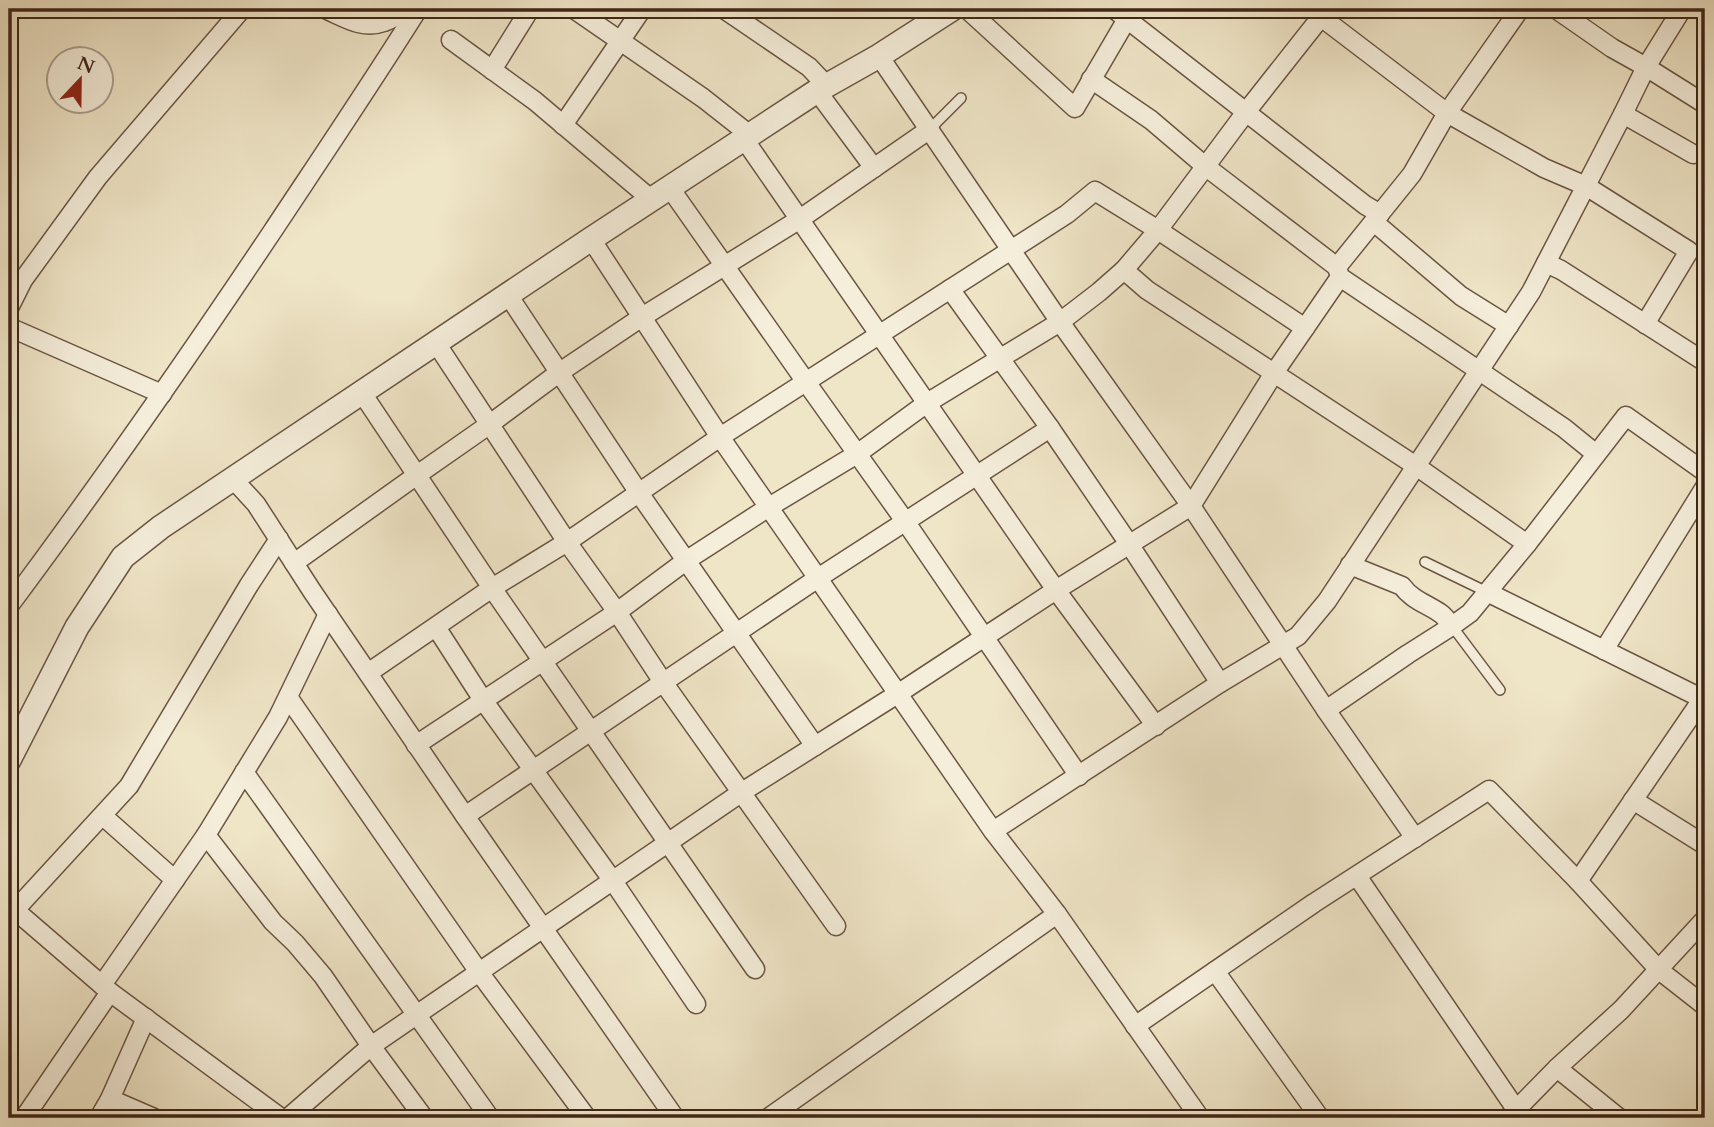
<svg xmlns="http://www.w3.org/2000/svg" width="1714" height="1127" font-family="Cardo,serif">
<rect width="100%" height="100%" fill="#efe5c7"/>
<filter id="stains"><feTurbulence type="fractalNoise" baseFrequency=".00286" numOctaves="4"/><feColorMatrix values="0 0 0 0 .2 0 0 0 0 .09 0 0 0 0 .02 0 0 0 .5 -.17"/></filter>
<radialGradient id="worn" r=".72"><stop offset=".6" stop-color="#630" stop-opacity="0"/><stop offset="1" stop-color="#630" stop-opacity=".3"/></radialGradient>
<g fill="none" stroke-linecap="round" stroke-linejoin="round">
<!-- service casing -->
<g stroke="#6b5644" stroke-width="12">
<g id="service">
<polyline points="930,129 961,98"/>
<polyline points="1425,562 1487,592"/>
<polyline points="1452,626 1500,690"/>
</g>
</g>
<!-- minor casing -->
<g stroke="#6b5644" stroke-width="21">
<g id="minor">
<path d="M325 9C344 17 362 30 384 22 399 17 396 11 415 13"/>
<polyline points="574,9 703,98 750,135"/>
<polyline points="724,9 809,67 827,86"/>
<polyline points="967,9 1075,108 1127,19"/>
<polyline points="1114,9 1365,205 1380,214"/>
<polyline points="1313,9 1321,17 1447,113 1544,168 1586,186 1689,251 1645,324"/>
<polyline points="1520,9 1447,113 1412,174 1337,267 1340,277 1564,428 1596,454"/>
<polyline points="1556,9 1612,48 1646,67 1705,104"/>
<polyline points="451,40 535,101 652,200"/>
<polyline points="879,56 1060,322 1191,506 1326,710 1415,838"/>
<polyline points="492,70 530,9"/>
<polyline points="1091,79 1151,120 1205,166 1337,267"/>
<polyline points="817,91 874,168"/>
<polyline points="1623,114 1693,154"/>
<polyline points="563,125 642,9"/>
<polyline points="744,139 1056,590 1156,726"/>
<polyline points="670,188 806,382 905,521 1079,776"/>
<polyline points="1374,222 1461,296 1509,326"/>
<polyline points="591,239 720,437 993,831 1057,914 1200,1118"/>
<polyline points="1546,263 1561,270 1705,362"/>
<polyline points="1124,270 1147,290 1416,466 1527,544"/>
<polyline points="950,289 1050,428 1129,544 1220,683"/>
<polyline points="508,295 639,493 815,746"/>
<polyline points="9,308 23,280 98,177 242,9"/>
<polyline points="9,327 162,394"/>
<polyline points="436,343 567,542 617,612 663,682 836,926"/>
<polyline points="362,393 492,588 755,969"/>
<polyline points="233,479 256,504 312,591 465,816 675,1118"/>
<polyline points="294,563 417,475 490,424 560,372 642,317 800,219 930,129"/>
<path d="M1350 565 1402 586C1412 600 1427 604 1440 613 1445 616 1448 622 1452 626"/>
<polyline points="1487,592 1703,699"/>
<path d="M9 606C100 484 187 359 272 232 321 158 371 84 418 9"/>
<polyline points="436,627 483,700 613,881 696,1004"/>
<polyline points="1604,650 1705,487"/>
<polyline points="368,673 492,588 567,542 720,437 1067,214 1095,191 1158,230 1305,328"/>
<polyline points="288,697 479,972 587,1118"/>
<polyline points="1326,710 1408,654 1452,626 1470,613 1527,544 1626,416 1705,472"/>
<polyline points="416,745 617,612 687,560 769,507 857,454 927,403 1060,322 1099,292 1124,270 1158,230 1246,112 1321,17"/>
<polyline points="244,772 490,1118"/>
<polyline points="1633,800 1705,845"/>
<polyline points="103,816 175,880"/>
<polyline points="465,816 818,578 1050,428"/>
<polyline points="993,831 1220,683 1298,636 1327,601 1531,292 1623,114 1646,67 1682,9"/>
<polyline points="206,835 273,922 295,943 323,976 371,1046 424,1118"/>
<polyline points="1357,876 1522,1118"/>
<polyline points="1578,881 1705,695"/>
<polyline points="9,905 110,992 281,1118"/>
<polyline points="9,921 15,910 129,786 249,585 279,539"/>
<polyline points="1215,971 1320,1118"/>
<polyline points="102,985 206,835 278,717 328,614"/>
<polyline points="1135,1026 1314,903 1489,790 1578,881 1659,970 1705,1006"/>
<polyline points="1557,1068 1619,1118"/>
<polyline points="110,1099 154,1118"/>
<polyline points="24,1118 110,992"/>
<polyline points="99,1118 110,1099 146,1018"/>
<polyline points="288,1118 371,1046 742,792 899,693 1056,590 1191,506 1274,373 1340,277"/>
<polyline points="768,1118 1057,914"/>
<polyline points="1508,1118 1557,1068 1621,1010 1705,919"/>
</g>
</g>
<!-- tertiary casing -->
<g stroke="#6b5644" stroke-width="26">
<polyline id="tertiary" points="9,760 77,627 123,557 161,527 591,239 817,91 879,56 952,9"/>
</g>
<!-- service -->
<use href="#service" stroke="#f5eedb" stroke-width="9"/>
<!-- minor -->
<use href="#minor" stroke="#f5eedb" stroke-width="18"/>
<!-- tertiary -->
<use href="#tertiary" stroke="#f5eedb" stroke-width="23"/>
</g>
<!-- margin -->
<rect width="1714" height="1127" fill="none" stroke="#efe5c7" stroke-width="35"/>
<rect x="10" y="10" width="1693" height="1106" fill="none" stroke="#3f2619" stroke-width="3.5"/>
<rect x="18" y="18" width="1679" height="1092" fill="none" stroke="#3f2619" stroke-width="2"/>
<!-- north arrow -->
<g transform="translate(80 80) rotate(22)"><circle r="33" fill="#f5eedb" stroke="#ac9e8d" stroke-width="2"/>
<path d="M0-5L12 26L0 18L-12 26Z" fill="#8f2418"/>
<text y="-10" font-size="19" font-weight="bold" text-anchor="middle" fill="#3f2619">N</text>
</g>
<rect width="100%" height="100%" filter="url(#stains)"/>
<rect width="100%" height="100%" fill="url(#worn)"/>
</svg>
